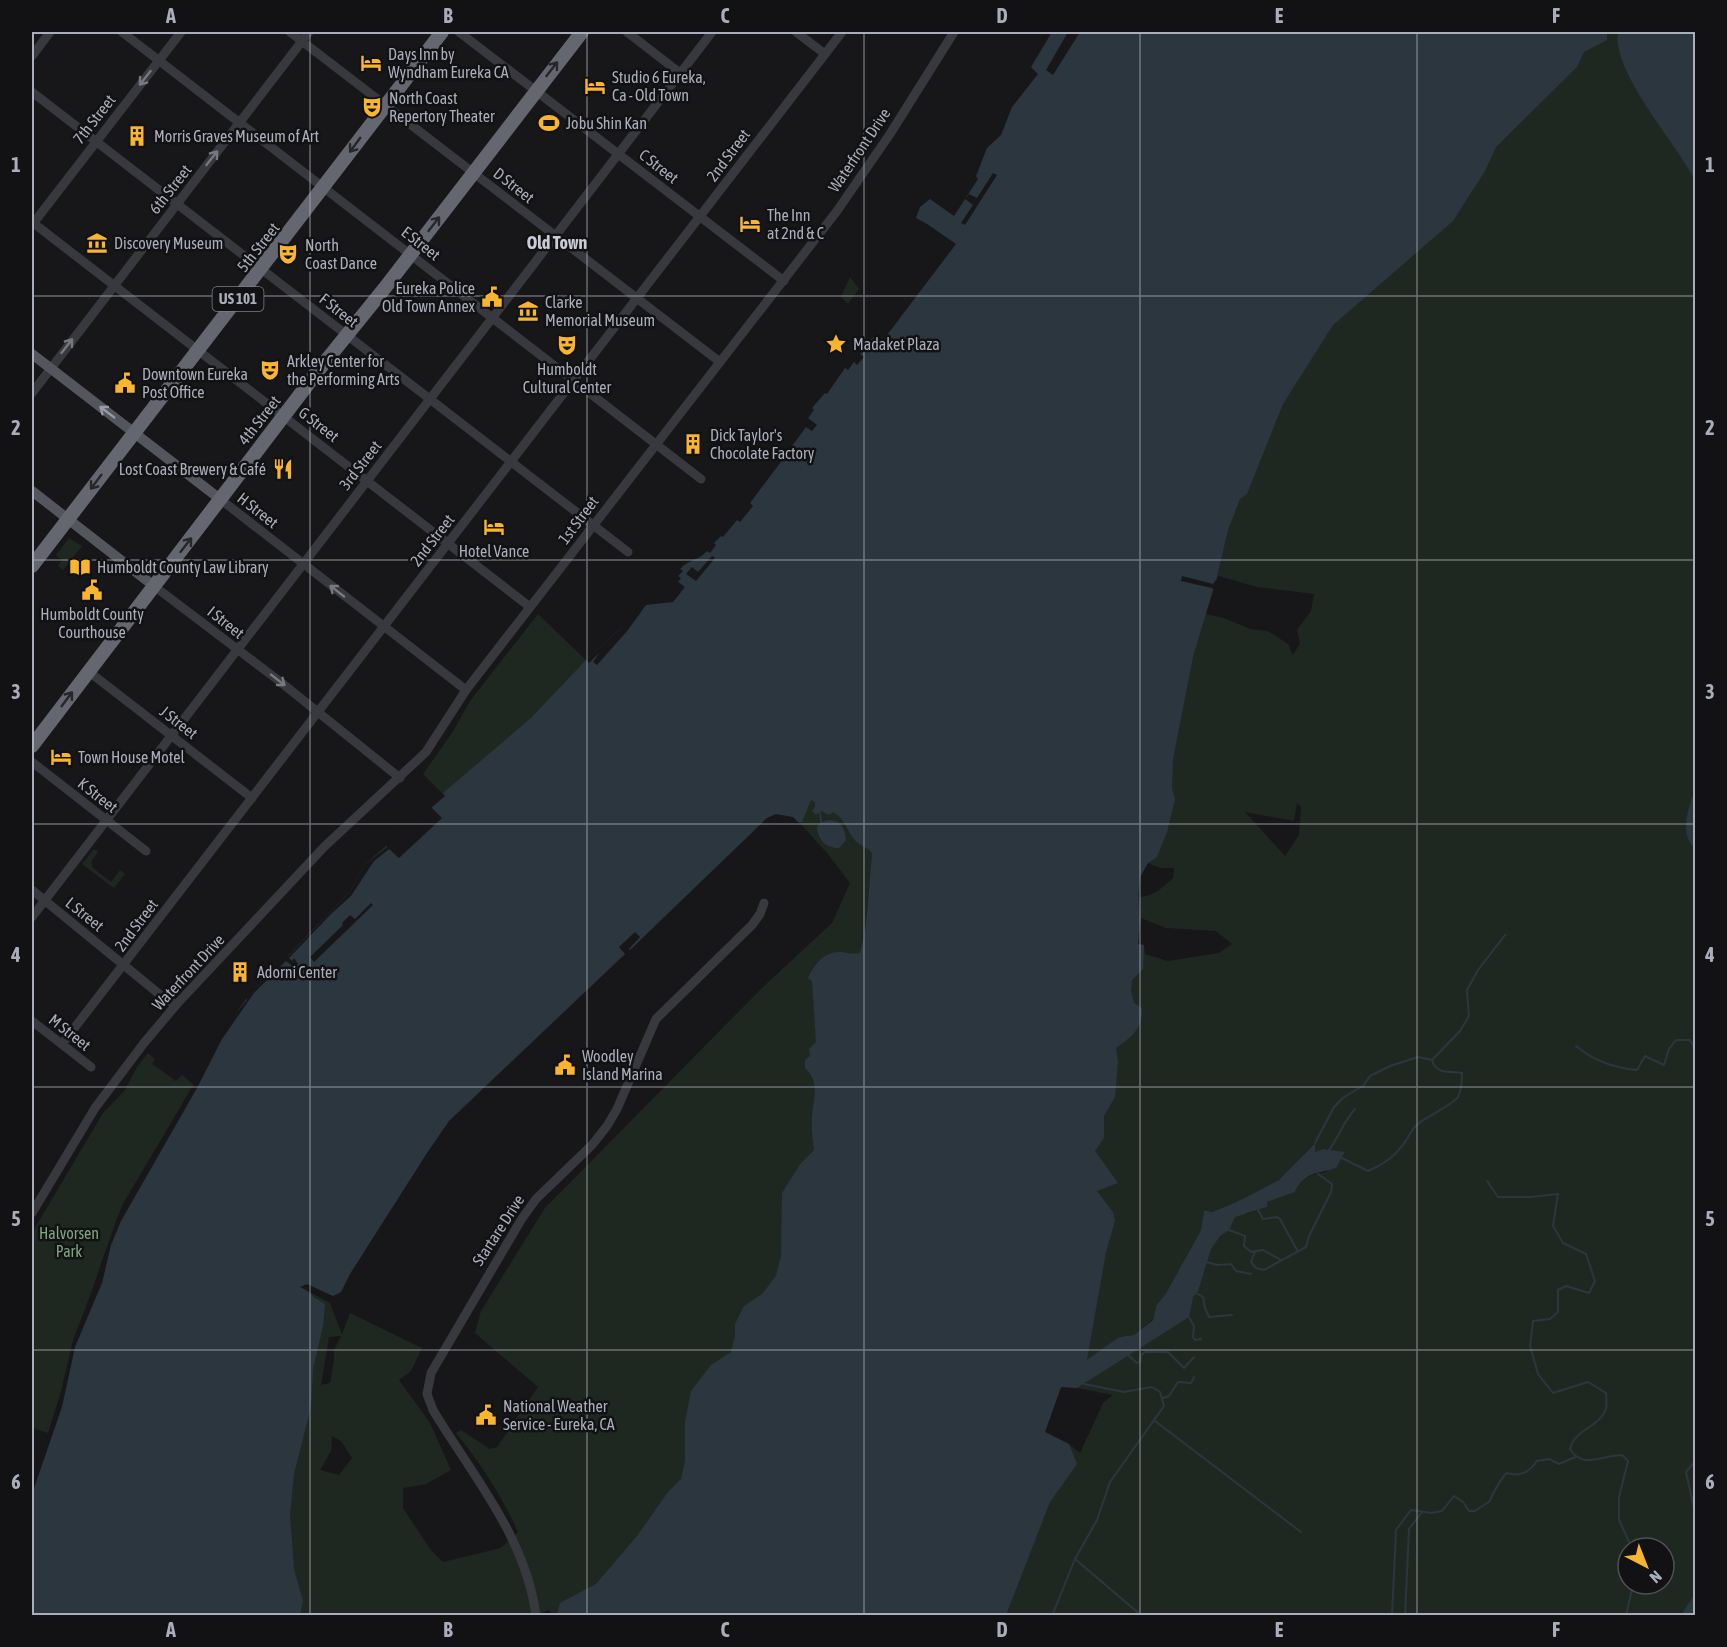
<svg xmlns="http://www.w3.org/2000/svg" width="1727" height="1647" font-family="'Asap Condensed',sans-serif">
<rect width="100%" height="100%" fill="#171719"/>
<!-- green -->
<g fill="#1f2820" fill-rule="evenodd">
<path d="M1427 32H1695L1696 790C1688 810 1680 833 1696 849L1695 1615 975 1616 997 1558 1045 1454 1036 1445 1041 1418 1056 1382 1065 1378 1085 1383 1087 1382C1095 1357 1118 1349 1139 1337 1152 1331 1164 1323 1176 1316L1183 1319 1188 1317 1192 1297 1178 1295 1180 1301 1176 1313 1165 1316 1163 1308 1170 1300 1202 1243 1207 1246 1216 1231 1215 1224 1227 1210 1232 1208 1247 1214 1267 1207V1202L1295 1192C1304 1174 1310 1177 1327 1171L1323 1167 1311 1164C1319 1154 1329 1157 1340 1160L1345 1153 1323 1149 1315 1152 1314 1143 1292 1167 1293 1180 1284 1191 1250 1205 1237 1201 1212 1212 1204 1210 1201 1230 1166 1293 1156 1306 1153 1319 1134 1335 1119 1337 1111 1343 1107 1352 1082 1377 1076 1372 1086 1279 1096 1224 1094 1208 1077 1159 1088 1105 1122 988 1121 975 1126 946 1125 909 1127 888 1136 864 1151 770 1154 729 1189 607 1195 540ZM1218 576 1257 587 1314 594 1311 611 1297 630 1300 643 1293 655 1288 644 1268 631 1250 629 1224 618 1206 614ZM1297 803 1301 807 1299 835 1285 856 1245 812 1294 821ZM1148 863 1160 868H1174L1173 878C1163 887 1153 897 1139 897L1140 877ZM1141 918 1166 928 1216 931 1232 944 1219 953 1168 961 1145 954 1144 945 1138 944ZM1061 1387 1077 1388 1113 1395 1103 1403 1080 1453 1069 1444 1045 1432ZM1628 1548H1664V1584H1628Z"/>
<polygon points="850,277 859,289 848,304 841,297"/>
<polygon points="69,538 82,546 63,570 58,566 62,560 56,555"/>
<polygon points="669,603 445,796 423,774 452,733 470,701 538,614 589,663"/>
<path d="M801 792 895 802 723 1615 553 1616 549 1610 533 1616 216 1615 303 1288 330 1303 342 1335 350 1313 422 1348 411 1371 399 1380 430 1423 451 1470 426 1484 403 1488V1508L430 1549 443 1562 501 1548 518 1532C502 1496 481 1464 456 1433L461 1430 490 1449 497 1447 538 1387 475 1333 481 1311 545 1208 761 989 832 923 850 883 827 853 798 821ZM817 827 844 828 846 841 843 845C828 848 817 844 817 827ZM341 1336 334 1350V1360L330 1383 321 1385 329 1337ZM332 1436 341 1441 352 1458 339 1475 320 1470 331 1451Z"/>
<polygon points="94,849 98,852 91,862 93,868 111,882 120,870 125,874 114,888 82,864"/>
<polygon points="148,1053 155,1059 152,1064 176,1081 182,1075 194,1085 123,1204 101,1264 48,1433 32,1428 32,1233 103,1113 125,1090 137,1067"/>
</g>
<!-- water -->
<g fill="#2c363e">
<path d="M1052 32H1607V40L1584 52 1577 67 1496 147 1485 171 1453 221 1333 325 1283 404 1247 494 1240 499 1228 530 1217 576 1193 657 1173 759 1172 788 1175 799 1167 832 1157 857 1148 863 1140 877 1138 897 1140 918 1138 944 1144 945 1143 969 1132 980 1131 991 1134 1003 1142 1008C1143 1028 1132 1037 1116 1048L1118 1062 1115 1097 1104 1116V1138L1095 1151 1118 1183 1097 1191 1113 1212 1115 1221 1106 1252 1087 1360 1119 1337 1134 1335 1153 1320 1156 1306 1166 1293 1201 1230 1204 1210 1212 1212 1243 1199 1279 1180 1315 1143V1152L1323 1149 1345 1152 1336 1168C1317 1174 1304 1172 1295 1192L1267 1202V1207L1235 1217 1229 1230 1220 1236 1211 1249 1198 1291 1193 1297 1189 1317 1077 1388 1061 1387 1045 1432 1069 1444 1077 1464 1050 1502 1006 1615H557L560 1603 596 1584 637 1536 668 1492 681 1479 685 1461V1422L691 1391 711 1365 731 1352 735 1336V1324L744 1306 762 1294 776 1276 781 1256 782 1193 801 1163 814 1150C813 1140 811 1128 812 1117 813 1098 821 1083 805 1068V1060L810 1056 809 1049 816 1042 812 981 808 978C814 964 825 951 841 952 849 953 853 955 860 953 867 928 868 903 870 877 870 869 872 862 872 853 867 847 858 845 853 838 846 828 845 819 833 812L829 815 821 811 816 815 812 811 815 807V802L811 800 802 822 797 823 781 816 764 826 447 1128 340 1296H327L308 1285 304 1288 315 1298 325 1304 323 1326 313 1369 311 1407 294 1474 290 1514 294 1569 303 1601 300 1615H32V1480L60 1407 65 1376 117 1220 236 1013 256 986 259 985 350 892 363 866 445 796 443 793 531 718 586 660 646 605 673 602 685 587 678 582 681 578 678 576 683 571 680 569C689 559 698 561 707 551L710 553 716 545 714 543 721 536 723 537 737 520 740 522 753 506 750 503 786 455 788 456 794 449 792 446 806 427 812 431 817 425 808 418 814 410 812 408 825 393 827 394 845 368 848 370 854 362 857 365 864 357 860 354 866 346 858 340 862 335 869 341 874 337 881 343 956 244 927 224 916 218 920 207 930 199 954 216 978 179 976 176 987 148 1001 135 1012 107 1038 74 1031 67Z"/>
<path d="M1618 32H1695V180C1676 142 1612 73 1618 32Z"/>
<path d="M1695 790 1696 849H1695C1679 833 1688 809 1695 790Z"/>
<path d="M829 820C841 820 846 829 846 841L839 848C826 848 817 840 817 827L821 822Z"/>
<polygon points="1695,1588 1695,1615 1681,1615 1693,1597"/>
</g>
<!-- pier -->
<g fill="#171719">
<polygon points="1068,32 1080,32 1053,75 1046,70"/>
<polygon points="993,173 997,175 965,225 961,223 973,205 965,199 969,194 977,198"/>
<polygon points="712,556 715,558 696,581 686,574 692,567 698,572"/>
<polygon points="1182,576 1213,584 1216,580 1219,580 1215,592 1212,588 1181,581"/>
<polygon points="644,603 646,605 628,630 597,665 593,662 600,652 589,663 586,660 620,629"/>
<polygon points="429,805 442,818 399,858 389,849 374,861 351,896 331,914 289,958 292,961 294,958 298,964 294,967 286,961 254,993 222,1039 197,1088 121,1221 111,1245 102,1283 75,1347 62,1407 32,1494 32,1480 56,1413 73,1340 93,1288 116,1221 123,1204 195,1082 218,1037 220,1038 236,1013 247,1000 247,996 256,986 259,985 284,956 288,956 350,892 363,866 387,847 386,844"/>
<polygon points="776,814 793,817 801,825 796,826 793,822 780,820 766,829 449,1130 342,1298 327,1299 309,1289 327,1301 300,1287 307,1284 333,1296 341,1292 350,1274 427,1153 449,1121 625,954 619,947 635,932 640,937 629,949 630,950 767,818"/>
<polygon points="371,903 373,905 314,962 310,957 343,925 342,923 350,915 355,919"/>
</g>
<g fill="none" stroke-linecap="round" stroke-linejoin="round">
<!-- stream -->
<g stroke="#2c363e" stroke-width="2">
<polyline points="820,813 821,822"/>
<path d="M1576 1046C1594 1061 1613 1068 1637 1070L1645 1056 1664 1065 1669 1049 1676 1040H1690L1696 1051"/>
<polyline points="1315,1143 1334,1107 1344,1097 1363,1086 1370,1076 1390,1066 1418,1057 1432,1060 1460,1031 1469,1016 1467,990 1478,970 1505,935"/>
<path d="M1329 1150C1339 1137 1343 1122 1355 1109"/>
<path d="M1342 1158 1368 1171C1380 1166 1394 1157 1402 1146 1409 1138 1410 1130 1419 1123 1427 1117 1453 1104 1458 1097 1462 1090 1462 1081 1462 1073 1450 1071 1436 1075 1432 1060"/>
<path d="M1487 1181 1498 1197H1531L1558 1194 1553 1226 1563 1243 1586 1254 1595 1281 1589 1293 1566 1286 1558 1290V1312L1550 1319 1533 1321 1530 1346 1538 1374 1553 1393 1588 1382 1606 1393C1606 1397 1607 1404 1606 1408 1601 1427 1574 1429 1570 1449 1583 1470 1602 1455 1622 1455L1628 1461 1619 1497V1520L1632 1548"/>
<polyline points="1258,1210 1263,1219 1277,1217 1280,1219 1297,1250"/>
<polyline points="1229,1230 1245,1236 1244,1246 1251,1252 1263,1250 1281,1260"/>
<polyline points="1255,1251 1251,1262 1256,1268 1264,1270 1306,1247 1309,1236 1331,1192 1332,1184 1318,1174"/>
<polyline points="1207,1262 1217,1265 1231,1264 1236,1271 1251,1274"/>
<polyline points="1196,1293 1203,1297 1205,1308 1209,1317 1232,1315"/>
<polyline points="1189,1317 1194,1326 1193,1337 1195,1340 1201,1339"/>
<polyline points="1128,1355 1137,1363 1140,1362 1141,1355 1145,1352 1168,1352 1184,1368 1194,1357"/>
<polyline points="1163,1398 1169,1396 1178,1382 1191,1383 1194,1377"/>
<polyline points="1155,1421 1301,1532"/>
<polyline points="1696,1460 1686,1472 1696,1518"/>
<polyline points="1075,1559 1142,1616"/>
<polyline points="1052,1616 1075,1559 1097,1520 1110,1482 1164,1406 1160,1392 1152,1387 1124,1392 1084,1384"/>
<path d="M1392 1616 1396 1530 1411 1510 1431 1513 1442 1511 1454 1496 1463 1502 1469 1511H1475L1490 1501C1491 1496 1503 1475 1507 1473 1521 1477 1529 1472 1537 1461L1549 1459 1559 1464 1575 1457"/>
<polyline points="1405,1616 1409,1529 1422,1512"/>
<polyline points="1626,1616 1633,1584"/>
</g>
<!-- minor -->
<g stroke="#38393e" stroke-width="9">
<polyline points="122,32 701,479"/>
<polyline points="290,32 720,362"/>
<polyline points="459,32 784,281"/>
<polyline points="627,32 680,73"/>
<polyline points="796,32 825,54"/>
<polyline points="32,56 50,32"/>
<polyline points="32,92 628,552"/>
<polyline points="32,222 530,607"/>
<polyline points="32,225 181,32"/>
<polyline points="32,393 309,32"/>
<polyline points="220,499 466,690"/>
<polyline points="154,586 278,680 400,778"/>
<polyline points="88,671 252,798"/>
<polyline points="32,762 146,851"/>
<polyline points="32,890 164,998 176,1005"/>
<polyline points="32,917 712,32"/>
<polyline points="32,1021 91,1067"/>
<polyline points="62,1044 842,32"/>
<polyline points="32,1213 95,1108 144,1043 176,1005 324,847 426,752 466,690 837,211 890,134 954,32"/>
<path d="M536 1616C526 1537 472 1475 433 1410L427 1394 431 1373 521 1220 536 1199 592 1145 607 1126 617 1109 656 1019 752 925 760 914 764 903"/>
</g>
<!-- major -->
<g stroke="#54565e" stroke-width="10">
<polyline points="32,354 220,499"/>
<polyline points="32,491 154,586"/>
</g>
<!-- highway -->
<g stroke="#646770" stroke-width="14">
<polyline points="32,566 442,32"/>
<polyline points="32,746 321,367 384,289 582,32"/>
</g>
</g>
<!-- one-way arrows -->
<defs><path id="oneway-shaft" d="M-6 0H5M1.5-3L5.5 0L1.5 3" fill="none" stroke-width="1.6" stroke-linecap="round" stroke-linejoin="round" transform="scale(1.5)"/></defs>
<g stroke="#26272b">
<use href="#oneway-shaft" transform="translate(552 69) rotate(-52)"/>
<use href="#oneway-shaft" transform="translate(355 145) rotate(126)"/>
<use href="#oneway-shaft" transform="translate(434 224) rotate(-52)"/>
<use href="#oneway-shaft" transform="translate(96 482) rotate(127)"/>
<use href="#oneway-shaft" transform="translate(186 545) rotate(-52)"/>
<use href="#oneway-shaft" transform="translate(67 699) rotate(-53)"/>
</g>
<g stroke="#767982">
<use href="#oneway-shaft" transform="translate(145 78) rotate(128)"/>
<use href="#oneway-shaft" transform="translate(212 158) rotate(-52)"/>
<use href="#oneway-shaft" transform="translate(67 346) rotate(-52)"/>
<use href="#oneway-shaft" transform="translate(337 591) rotate(-142)"/>
<use href="#oneway-shaft" transform="translate(278 680) rotate(38)"/>
</g>
<use stroke="#989ca8" href="#oneway-shaft" transform="translate(107 412) rotate(-143)"/>
<!-- grid -->
<path fill="none" stroke="#a9aeba" stroke-width="1.5" stroke-opacity="0.55" d="M310 32V1616M587 32V1616M864 32V1616M1140 32V1616M1417 32V1616M32 296H1696M32 560H1696M32 824H1696M32 1087H1696M32 1350H1696"/>
<!-- icons -->
<defs>
<g id="hotel-bare" transform="scale(1.62)"><path d="M-6-4.5h1.5V1H6V5H4.5V3h-9V5H-6ZM-4 0a1.8 1.8 0 1 1 3.6 0ZM.5 0V-2.5h3Q6-2.5 6 0Z" fill="#fab52f" stroke="#121214" stroke-width="2.5" paint-order="stroke"/></g>
<g id="theatre-bare" transform="scale(1.62)"><path d="M-5-5.5Q0-4 5-5.5V0Q5 5 0 6Q-5 5-5 0ZM-3.3-2.5H-1v1.5H-3.3ZM1-2.5H3.3v1.5H1ZM-2.8 1Q0 5.5 2.8 1Z" fill="#fab52f" stroke="#121214" stroke-width="2.5" paint-order="stroke"/></g>
<g id="stadium-bare" transform="scale(1.62)"><path d="M0-5a6.5 5 0 1 0 0 10a6.5 5 0 1 0 0-10ZM-3.5-1.8h7v3.6h-7Z" fill="#fab52f" stroke="#121214" stroke-width="2.5" paint-order="stroke"/></g>
<g id="building-bare" transform="scale(1.62)"><path d="M-4-6H4V6H1V3H-1V6H-4ZM-2.5-4.3h1.7v1.8h-1.7ZM.8-4.3h1.7v1.8H.8ZM-2.5-1h1.7V.8h-1.7ZM.8-1h1.7V.8H.8Z" fill="#fab52f" stroke="#121214" stroke-width="2.5" paint-order="stroke"/></g>
<g id="museum-bare" transform="scale(1.62)"><path d="M0-6L6-3V-2H-6V-3ZM-5-1h2V3h-2ZM-1-1h2V3h-2ZM3-1h2V3H3ZM-6 4H6V6H-6Z" fill="#fab52f" stroke="#121214" stroke-width="2.5" paint-order="stroke"/></g>
<g id="civic-bare" transform="scale(1.62)"><path d="M-.6-6.5H3V-4.5H.6V-3L4-1V1h2V6H-6V1h2V-1L-.6-3ZM-1.2 2.5V6h2.4V2.5Z" fill="#fab52f" stroke="#121214" stroke-width="2.5" paint-order="stroke"/></g>
<g id="sight-bare" transform="scale(1.62)"><path d="M0-6L1.8-2.2L6-1.7L2.9 1.2L3.7 5.4L0 3.3L-3.7 5.4L-2.9 1.2L-6-1.7L-1.8-2.2Z" fill="#fab52f" stroke="#121214" stroke-width="2.5" paint-order="stroke"/></g>
<g id="restaurant-bare" transform="scale(1.62)"><path d="M-5-6h1v4h1v-4h1v4h1v-4h1v5L-1.5 .5V6h-2V.5L-5-1ZM5-6V6H3V1.5H1.5Q1.5-4 5-6Z" fill="#fab52f" stroke="#121214" stroke-width="2.5" paint-order="stroke"/></g>
<g id="library-bare" transform="scale(1.62)"><path d="M-6-4Q-3-5.5-.7-3.5V5Q-3 3-6 4ZM6-4Q3-5.5 .7-3.5V5Q3 3 6 4Z" fill="#fab52f" stroke="#121214" stroke-width="2.5" paint-order="stroke"/></g>
</defs>
<g fill-rule="evenodd">
<use href="#hotel-bare" x="371" y="63"/>
<use href="#hotel-bare" x="595" y="86"/>
<use href="#theatre-bare" x="372" y="107"/>
<use href="#stadium-bare" x="549" y="123"/>
<use href="#building-bare" x="137" y="136"/>
<use href="#hotel-bare" x="750" y="224"/>
<use href="#museum-bare" x="97" y="243"/>
<use href="#theatre-bare" x="288" y="254"/>
<use href="#civic-bare" x="492" y="297"/>
<use href="#museum-bare" x="528" y="311"/>
<use href="#sight-bare" x="836" y="344"/>
<use href="#theatre-bare" x="567" y="345"/>
<use href="#theatre-bare" x="270" y="370"/>
<use href="#civic-bare" x="125" y="383"/>
<use href="#building-bare" x="693" y="444"/>
<use href="#restaurant-bare" x="283" y="469"/>
<use href="#hotel-bare" x="494" y="527"/>
<use href="#library-bare" x="80" y="567"/>
<use href="#civic-bare" x="92" y="590"/>
<use href="#hotel-bare" x="61" y="757"/>
<use href="#building-bare" x="240" y="972"/>
<use href="#civic-bare" x="565" y="1065"/>
<use href="#civic-bare" x="486" y="1415"/>
</g>
<g text-anchor="middle" stroke-width="5" stroke-linejoin="round" paint-order="stroke">
<!-- shield labels -->
<rect fill="#121214" stroke="#7c7f88" stroke-width="1.5" x="212.5" y="287" width="51" height="24" rx="4.5"/>
<g font-size="15" font-weight="bold" fill="#a9aeba">
<text x="238" y="304">US 101</text>
</g>
<!-- poi labels -->
<g font-size="16" fill="#a9aeba" stroke="#121214" text-anchor="start">
<text x="388" y="60">Days Inn by<tspan x="388" dy="18">Wyndham Eureka CA</tspan></text>
<text x="612" y="83">Studio 6 Eureka,<tspan x="612" dy="18">Ca - Old Town</tspan></text>
<text x="389" y="104">North Coast<tspan x="389" dy="18">Repertory Theater</tspan></text>
<text x="566" y="129">Jobu Shin Kan</text>
<text x="154" y="142">Morris Graves Museum of Art</text>
<text x="767" y="221">The Inn<tspan x="767" dy="18">at 2nd &amp; C</tspan></text>
<text x="114" y="249">Discovery Museum</text>
<text x="305" y="251">North<tspan x="305" dy="18">Coast Dance</tspan></text>
<text x="475" y="294" text-anchor="end">Eureka Police<tspan x="475" dy="18">Old Town Annex</tspan></text>
<text x="545" y="308">Clarke<tspan x="545" dy="18">Memorial Museum</tspan></text>
<text x="853" y="350">Madaket Plaza</text>
<text x="287" y="367">Arkley Center for<tspan x="287" dy="18">the Performing Arts</tspan></text>
<text x="567" y="375" text-anchor="middle">Humboldt<tspan x="567" dy="18">Cultural Center</tspan></text>
<text x="142" y="380">Downtown Eureka<tspan x="142" dy="18">Post Office</tspan></text>
<text x="710" y="441">Dick Taylor's<tspan x="710" dy="18">Chocolate Factory</tspan></text>
<text x="266" y="475" text-anchor="end">Lost Coast Brewery &amp; Café</text>
<text x="494" y="557" text-anchor="middle">Hotel Vance</text>
<text x="97" y="573">Humboldt County Law Library</text>
<text x="92" y="620" text-anchor="middle">Humboldt County<tspan x="92" dy="18">Courthouse</tspan></text>
<text x="78" y="763">Town House Motel</text>
<text x="257" y="978">Adorni Center</text>
<text x="582" y="1062">Woodley<tspan x="582" dy="18">Island Marina</tspan></text>
<text x="503" y="1412">National Weather<tspan x="503" dy="18">Service - Eureka, CA</tspan></text>
</g>
<!-- street labels -->
<g font-size="16" fill="#a9aeba" stroke="#121214">
<text transform="translate(94 119) rotate(-52)" y="6">7th Street</text>
<text transform="translate(859 150) rotate(-56)" y="6">Waterfront Drive</text>
<text transform="translate(728 155) rotate(-53)" y="6">2nd Street</text>
<text transform="translate(659 166) rotate(38)" y="6">C Street</text>
<text transform="translate(514 185) rotate(38)" y="6">D Street</text>
<text transform="translate(170 189) rotate(-52)" y="6">6th Street</text>
<text transform="translate(421 243) rotate(38)" y="6">E Street</text>
<text transform="translate(258 247) rotate(-52)" y="6">5th Street</text>
<text transform="translate(339 310) rotate(38)" y="6">F Street</text>
<text transform="translate(259 420) rotate(-52)" y="6">4th Street</text>
<text transform="translate(319 424) rotate(38)" y="6">G Street</text>
<text transform="translate(360 465) rotate(-52)" y="6">3rd Street</text>
<text transform="translate(258 510) rotate(38)" y="6">H Street</text>
<text transform="translate(578 520) rotate(-53)" y="6">1st Street</text>
<text transform="translate(432 540) rotate(-52)" y="6">2nd Street</text>
<text transform="translate(226 622) rotate(38)" y="6">I Street</text>
<text transform="translate(179 722) rotate(38)" y="6">J Street</text>
<text transform="translate(98 795) rotate(38)" y="6">K Street</text>
<text transform="translate(85 914) rotate(39)" y="6">L Street</text>
<text transform="translate(136 925) rotate(-53)" y="6">2nd Street</text>
<text transform="translate(188 972) rotate(-47)" y="6">Waterfront Drive</text>
<text transform="translate(70 1032) rotate(38)" y="6">M Street</text>
<text transform="translate(498 1230) rotate(-57)" y="6">Startare Drive</text>
</g>
<!-- park labels -->
<g font-size="16" fill="#7fa581" stroke="#121214">
<text x="69" y="1239">Halvorsen<tspan x="69" dy="18">Park</tspan></text>
</g>
<!-- neighbourhood labels -->
<g font-size="18" font-weight="bold" fill="#cacdd5" stroke="#121214">
<text x="557" y="249">Old Town</text>
</g>
</g>
<!-- border -->
<rect width="1727" height="1647" fill="none" stroke="#121214" stroke-width="66"/>
<!-- north arrow -->
<g transform="translate(1646 1566) rotate(138)"><circle r="28" fill="#121214" stroke="#4e5056" stroke-width="1.5"/>
<path d="M0-4.5L10 22L0 15L-10 22Z" fill="#fab52f"/>
<text y="-9" font-size="16" font-weight="bold" text-anchor="middle" fill="#a9aeba">N</text>
</g>
<rect x="33" y="33" width="1661" height="1581" fill="none" stroke="#a9aeba" stroke-width="2"/>
<g font-size="20" text-anchor="middle" font-weight="bold" fill="#a9aeba">
<text x="171" y="23">A</text>
<text x="448" y="23">B</text>
<text x="725" y="23">C</text>
<text x="1002" y="23">D</text>
<text x="1279" y="23">E</text>
<text x="1556" y="23">F</text>
<text x="16" y="172">1</text>
<text x="1710" y="172">1</text>
<text x="16" y="435">2</text>
<text x="1710" y="435">2</text>
<text x="16" y="699">3</text>
<text x="1710" y="699">3</text>
<text x="16" y="962">4</text>
<text x="1710" y="962">4</text>
<text x="16" y="1226">5</text>
<text x="1710" y="1226">5</text>
<text x="16" y="1489">6</text>
<text x="1710" y="1489">6</text>
<text x="171" y="1637">A</text>
<text x="448" y="1637">B</text>
<text x="725" y="1637">C</text>
<text x="1002" y="1637">D</text>
<text x="1279" y="1637">E</text>
<text x="1556" y="1637">F</text>
</g>
</svg>
